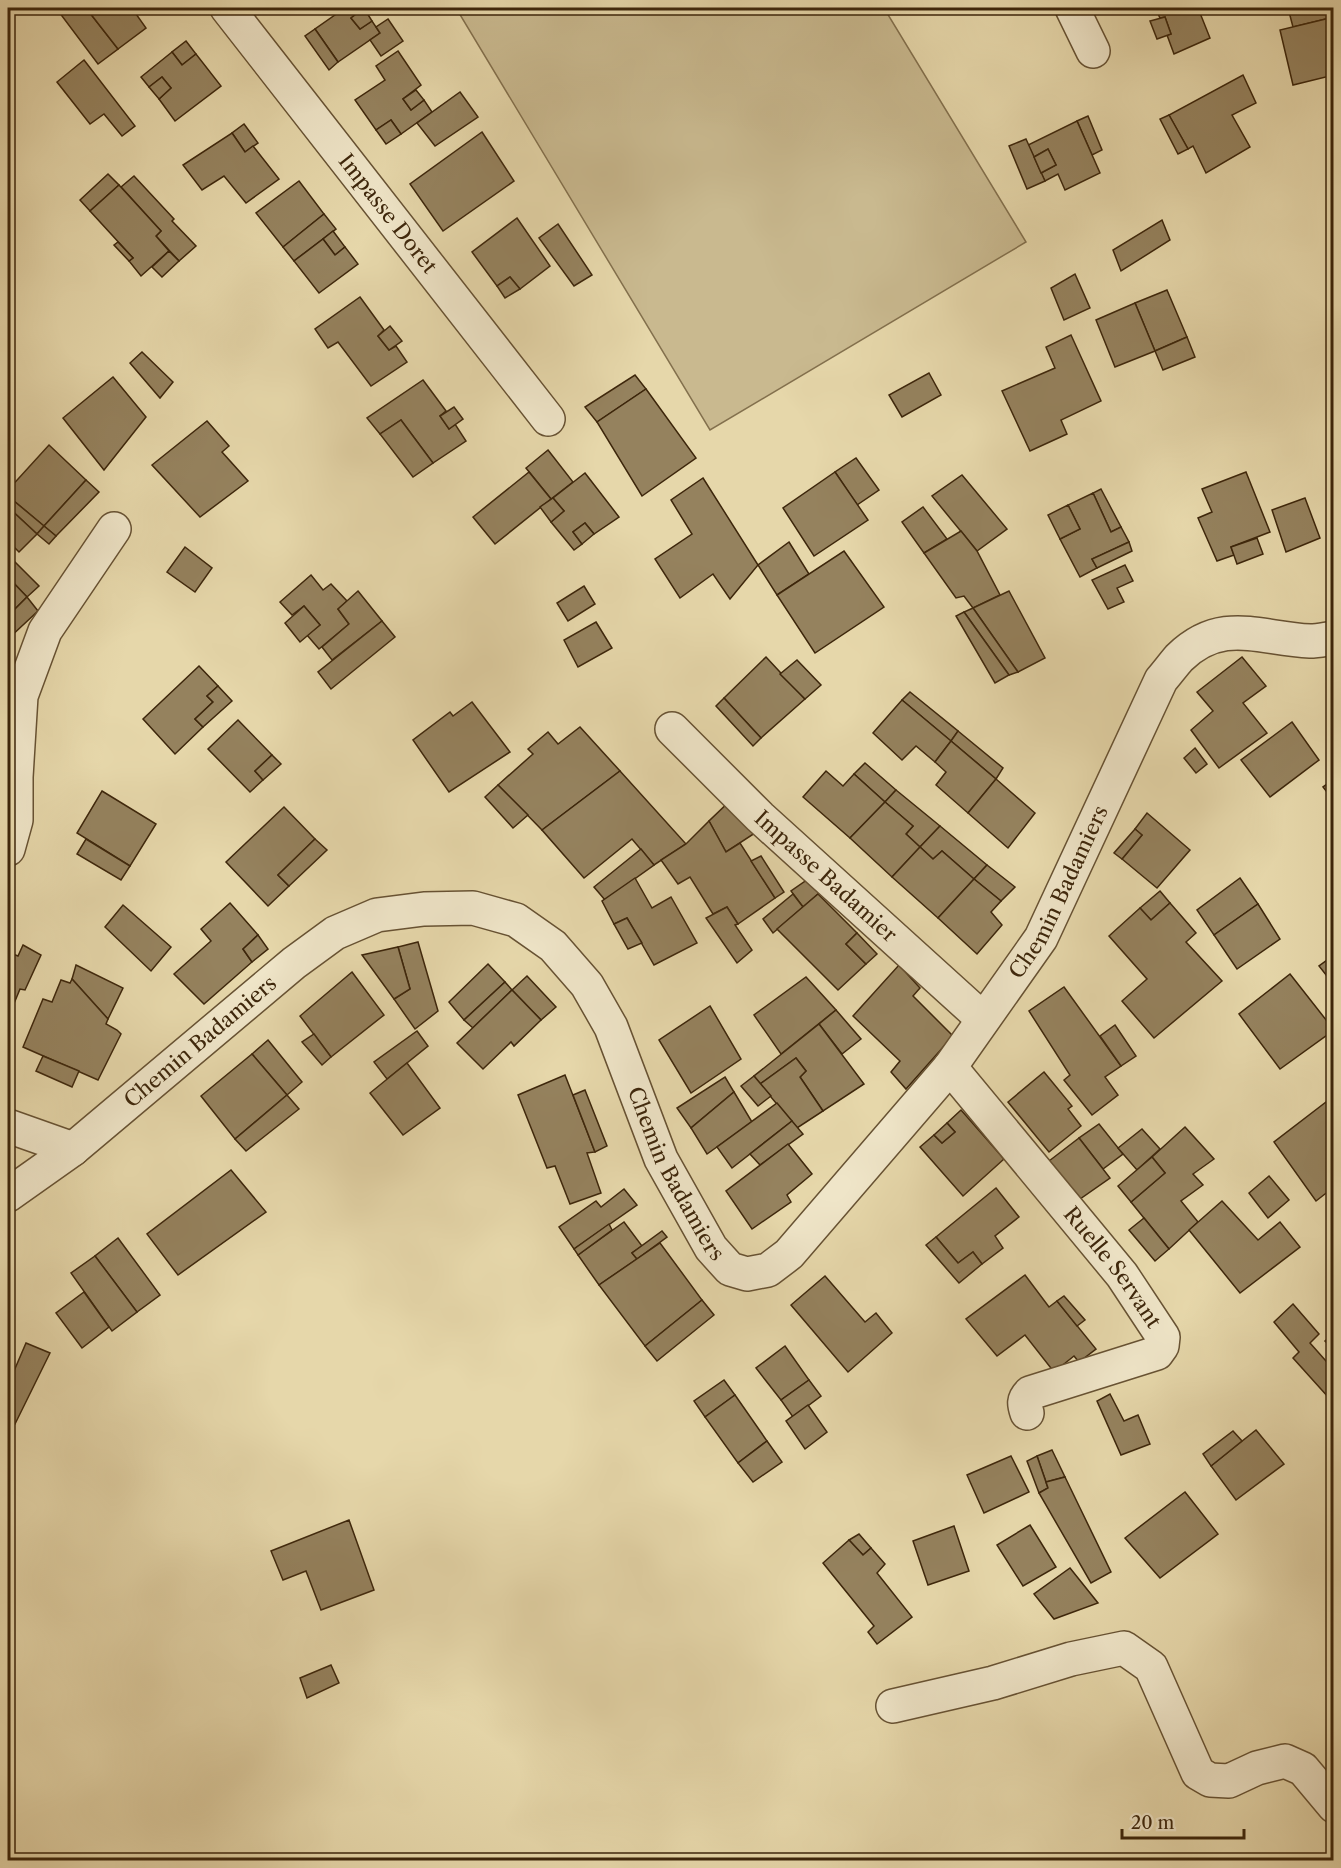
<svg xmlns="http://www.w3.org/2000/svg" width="1341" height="1868" font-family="'Libre Caslon Text',serif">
<rect width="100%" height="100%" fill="#e6d7aa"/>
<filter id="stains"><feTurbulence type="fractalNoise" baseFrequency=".00333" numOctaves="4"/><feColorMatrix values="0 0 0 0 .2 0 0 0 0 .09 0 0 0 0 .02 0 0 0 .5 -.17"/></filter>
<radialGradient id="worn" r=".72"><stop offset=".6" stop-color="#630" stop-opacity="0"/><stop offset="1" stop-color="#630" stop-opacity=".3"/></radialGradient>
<!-- green -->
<polygon fill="#c9b98f" stroke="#83704d" stroke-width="1.5" points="456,8 884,8 1026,242 710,430"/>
<!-- building -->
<g fill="#95825e" stroke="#3d260b" stroke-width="1.5">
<polygon points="56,8 86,8 118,49 98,64"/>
<polygon points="86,8 139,8 141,11 136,14 146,28 118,49"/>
<polygon points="345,8 363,8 351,18 360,29 372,21 380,33 338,62 315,29"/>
<polygon points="364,8 372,21 360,29 351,18"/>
<polygon points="1155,8 1198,8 1210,38 1174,54 1167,35 1171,34 1165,17 1160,18"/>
<polygon points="1288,8 1334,8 1334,17 1293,27"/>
<polygon points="1165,17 1171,34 1157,39 1150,21"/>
<polygon points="1334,17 1334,75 1293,85 1280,30"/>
<polygon points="388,19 403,41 381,56 370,40 380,33 376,27"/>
<polygon points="315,29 338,62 329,70 305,36"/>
<polygon points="186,41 196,54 182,65 172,52"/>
<polygon points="398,51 421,85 403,99 411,110 424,100 432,112 401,134 391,120 376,130 355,100 385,80 376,66"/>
<polygon points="172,52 182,65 196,54 221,86 175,121 159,99 171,88 162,77 149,87 141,77"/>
<polygon points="84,60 135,126 122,136 104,114 90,124 57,82"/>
<polygon points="1243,75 1256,103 1232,115 1250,147 1206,173 1193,146 1188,149 1169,115"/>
<polygon points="162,77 171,88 159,99 149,87"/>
<polygon points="416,90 424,100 411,110 403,99"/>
<polygon points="460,92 478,117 435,146 417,123"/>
<polygon points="1169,115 1188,149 1178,154 1160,119"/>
<polygon points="1088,116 1102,150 1092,155 1077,121"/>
<polygon points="391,120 401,134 386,144 376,130"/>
<polygon points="1077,121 1100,173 1065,190 1058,174 1045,181 1041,173 1056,165 1048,149 1034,157 1028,145"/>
<polygon points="244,124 258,143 245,152 232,133"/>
<polygon points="482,132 514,181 443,231 410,184"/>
<polygon points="232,133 245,152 253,146 279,179 246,203 224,176 202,190 183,165"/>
<polygon points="1026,139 1045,181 1027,189 1009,146"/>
<polygon points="1048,149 1056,165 1041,173 1034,157"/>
<polygon points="108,174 119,185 90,211 80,200"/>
<polygon points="134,176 174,219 172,221 196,246 179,261 156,236 161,231 121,187"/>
<polygon points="299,181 324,214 283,247 256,213"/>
<polygon points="119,185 161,231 156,236 169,251 141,276 129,261 133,258 90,211"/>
<polygon points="324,214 336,229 294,261 283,247"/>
<polygon points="517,218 550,266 520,289 510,277 497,286 472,252"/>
<polygon points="1162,220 1170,240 1121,271 1113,250"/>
<polygon points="558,224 592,275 574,286 539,238"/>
<polygon points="333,231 345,247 335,255 323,239"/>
<polygon points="323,239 335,255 345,247 358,264 319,293 294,261"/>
<polygon points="118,242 133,258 129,261 114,245"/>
<polygon points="169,251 179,261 162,277 152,267"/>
<polygon points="1075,274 1090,308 1064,320 1051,288"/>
<polygon points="510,277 520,289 505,298 497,286"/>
<polygon points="1167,290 1187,337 1155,351 1135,303"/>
<polygon points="360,297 384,330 378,336 389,350 396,346 407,362 371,386 338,342 328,348 315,329"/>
<polygon points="1135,303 1155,351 1115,367 1096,320"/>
<polygon points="390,326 402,341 389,350 378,336"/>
<polygon points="1071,335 1101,401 1061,420 1067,434 1030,451 1002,391 1055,368 1046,347"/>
<polygon points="1187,337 1195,357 1163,370 1155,351"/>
<polygon points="142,352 173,382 160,398 130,363"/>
<polygon points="929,373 941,395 902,417 889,395"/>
<polygon points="635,375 646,389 597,422 585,407"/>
<polygon points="113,377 146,417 104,470 63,418"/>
<polygon points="423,380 446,411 440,416 449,429 455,424 466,441 433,463 401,420 380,434 367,418"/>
<polygon points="646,389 696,458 642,496 597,422"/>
<polygon points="454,407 463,419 449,429 440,416"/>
<polygon points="401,420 433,463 413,477 380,434"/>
<polygon points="207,421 229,446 222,452 248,481 200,517 152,465"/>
<polygon points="49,445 86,480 44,526 8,496 8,490"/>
<polygon points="548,450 573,482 551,499 526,468"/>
<polygon points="856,458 879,490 857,505 835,472"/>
<polygon points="529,472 551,499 495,544 473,517"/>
<polygon points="835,472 868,520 814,556 783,508"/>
<polygon points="1246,472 1270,532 1231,547 1234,555 1217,561 1198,518 1212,512 1202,489"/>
<polygon points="585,473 619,517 594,534 585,523 573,532 582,544 574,550 551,522 564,511 553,498"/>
<polygon points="962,475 1007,529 977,551 932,496"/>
<polygon points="703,478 758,565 730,599 713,574 680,598 655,559 692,534 671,500"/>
<polygon points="86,480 99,492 56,536 44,526"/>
<polygon points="1101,489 1121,527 1111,532 1093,493"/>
<polygon points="1093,493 1111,532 1121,527 1129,542 1092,559 1097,568 1080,577 1060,539 1080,529 1068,505"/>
<polygon points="8,496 44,526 37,534 8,507"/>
<polygon points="553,498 564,511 551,522 540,507"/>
<polygon points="1305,498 1320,538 1286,552 1272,510"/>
<polygon points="1068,505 1080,529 1060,539 1048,515"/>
<polygon points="8,507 37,534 19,552 8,541"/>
<polygon points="923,507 947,539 924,553 902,522"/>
<polygon points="585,523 594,534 582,544 573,532"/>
<polygon points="44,526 56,536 49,544 37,534"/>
<polygon points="961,531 977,551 1000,595 973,608 964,596 956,598 924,553"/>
<polygon points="1257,538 1263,554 1237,564 1231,547"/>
<polygon points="789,542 809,574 777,595 758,565"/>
<polygon points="1129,542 1132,551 1097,568 1092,559"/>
<polygon points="185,547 212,568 195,592 167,572"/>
<polygon points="844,551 884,607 815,653 777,595"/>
<polygon points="8,555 39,586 27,597 8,577"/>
<polygon points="1125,565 1133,581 1117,588 1124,602 1108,609 1092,580"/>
<polygon points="311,575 323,590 331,584 347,601 338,609 349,624 319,649 307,635 320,625 304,606 292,615 280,602"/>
<polygon points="8,577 27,597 8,616"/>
<polygon points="584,586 595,604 568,621 557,603"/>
<polygon points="358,591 382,621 332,660 322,647 349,624 338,609"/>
<polygon points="1009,591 1045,658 1018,672 973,608"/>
<polygon points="27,597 38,611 8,639 8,616"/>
<polygon points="304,606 320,625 300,642 285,623"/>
<polygon points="973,608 1018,672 1009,675 964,612"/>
<polygon points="964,612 1009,675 995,683 956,616"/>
<polygon points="382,621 395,637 331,689 318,672"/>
<polygon points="596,622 612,648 578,667 564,640"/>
<polygon points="766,657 805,699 761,738 724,698"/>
<polygon points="1242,657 1266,686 1243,703 1267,733 1219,768 1191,730 1213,711 1197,692"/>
<polygon points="797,660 821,685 805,699 780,674"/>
<polygon points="199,666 218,686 207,696 213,702 195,719 203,727 175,754 143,719"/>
<polygon points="218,686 232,701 203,727 195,719 213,702 207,696"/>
<polygon points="910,692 958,731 951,741 902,700"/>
<polygon points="724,698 761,738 753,746 716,706"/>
<polygon points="902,700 951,741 935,762 916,746 902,760 873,733"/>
<polygon points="472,702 510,752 449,792 413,740 450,712 453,716"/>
<polygon points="238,720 272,755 255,771 263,780 250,792 208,749"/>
<polygon points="1292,722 1319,760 1270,797 1241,760"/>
<polygon points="580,727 620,771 542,830 498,785 533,754 528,749 548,732 558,744"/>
<polygon points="958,731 1003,768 996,779 951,741"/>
<polygon points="951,741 996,779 968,813 936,785 946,772 935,762"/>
<polygon points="1195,748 1207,764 1196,773 1184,758"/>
<polygon points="272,755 281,764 263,780 255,771"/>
<polygon points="865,763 896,790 885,802 854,774"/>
<polygon points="620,771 686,844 654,865 632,839 584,878 542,830"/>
<polygon points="826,771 843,786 854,774 885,802 850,838 803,797"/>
<polygon points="996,779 1035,813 1008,848 968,813"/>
<polygon points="1334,779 1334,801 1323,787"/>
<polygon points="498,785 528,815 513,828 485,797"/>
<polygon points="896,790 940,826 920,847 906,834 913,826 885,802"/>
<polygon points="102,791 156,824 130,866 77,833"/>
<polygon points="731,800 755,833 726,852 709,821"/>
<polygon points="885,802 913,826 906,834 920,847 892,877 850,838"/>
<polygon points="284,807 315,839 278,875 289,886 268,906 226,862"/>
<polygon points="1147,813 1190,850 1157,888 1122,859 1142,835 1135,829"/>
<polygon points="1334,814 1334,829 1327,820"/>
<polygon points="709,821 726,852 740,843 775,898 738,924 727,907 713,914 690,877 678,884 661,860 686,844"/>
<polygon points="940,826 987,865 974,879 942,851 933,859 920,847"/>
<polygon points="1135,829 1142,835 1122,859 1114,853"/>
<polygon points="86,839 130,866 121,880 77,854"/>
<polygon points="315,839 327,850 289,886 278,875"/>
<polygon points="920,847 933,859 942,851 974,879 938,918 892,877"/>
<polygon points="641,849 654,865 605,900 594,887"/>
<polygon points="761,856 784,892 775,898 751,861"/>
<polygon points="987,865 1015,887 1001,901 974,879"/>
<polygon points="814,875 825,888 803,907 791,891"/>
<polygon points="635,878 652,908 671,897 697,943 654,965 627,918 614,924 602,901"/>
<polygon points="1240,878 1258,904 1214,935 1197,910"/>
<polygon points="974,879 1001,901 991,912 1002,925 977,954 938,918"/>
<polygon points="1160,891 1170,903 1151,920 1140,908"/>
<polygon points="793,894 803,907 773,933 763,919"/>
<polygon points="818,894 857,933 846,944 866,964 838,990 777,929"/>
<polygon points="230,903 258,935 243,949 252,962 204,1004 174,974 211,941 201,929"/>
<polygon points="1170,903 1196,933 1186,942 1222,981 1154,1038 1122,1001 1147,979 1109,936 1140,908 1151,920"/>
<polygon points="1258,904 1280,939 1237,969 1214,935"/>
<polygon points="123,905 171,947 151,971 105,927"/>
<polygon points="727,907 738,924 735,925 752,950 737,963 706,918"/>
<polygon points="627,918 642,943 628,949 614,924"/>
<polygon points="857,933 877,954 866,964 846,944"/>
<polygon points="258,935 268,949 252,962 243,949"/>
<polygon points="418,942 438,1011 415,1029 394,999 410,989 398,947"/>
<polygon points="23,945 41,955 25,990 20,989 8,1018 8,952 18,956"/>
<polygon points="398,947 410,989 394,999 362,955"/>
<polygon points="1334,955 1334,985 1319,966"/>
<polygon points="488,964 505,982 464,1020 449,1002"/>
<polygon points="76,965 123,988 108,1019 72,979"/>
<polygon points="899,965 920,988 913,996 953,1036 906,1089 891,1072 900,1061 853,1016"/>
<polygon points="352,972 384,1015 331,1057 300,1016"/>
<polygon points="1290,974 1334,1030 1280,1069 1239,1014"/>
<polygon points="527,976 556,1007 541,1020 512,990"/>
<polygon points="806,977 836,1010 781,1054 754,1015"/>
<polygon points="72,979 108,1019 106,1024 117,1030 121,1034 98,1080 23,1047 43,999 52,1002 61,980 70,983"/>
<polygon points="505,982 512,990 473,1028 464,1020"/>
<polygon points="1064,987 1121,1066 1105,1077 1118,1095 1092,1115 1064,1080 1070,1075 1029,1011"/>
<polygon points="512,990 541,1020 514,1046 511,1042 483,1069 457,1043"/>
<polygon points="710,1006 741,1059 691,1093 659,1040"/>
<polygon points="836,1010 861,1039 842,1054 819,1024"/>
<polygon points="819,1024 864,1084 823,1111 800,1077 806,1071 796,1058 760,1084 754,1076"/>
<polygon points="1115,1025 1136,1056 1121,1066 1100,1036"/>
<polygon points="417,1031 428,1046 387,1079 374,1062"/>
<polygon points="314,1034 331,1057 322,1065 302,1042"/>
<polygon points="268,1040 302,1082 287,1095 252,1054"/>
<polygon points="252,1054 287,1095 235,1139 201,1096"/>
<polygon points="43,1056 79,1071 72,1087 36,1071"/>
<polygon points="796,1058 806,1071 800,1077 823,1111 797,1128 760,1084"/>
<polygon points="407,1063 440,1108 403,1135 370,1093"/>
<polygon points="1044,1072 1072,1106 1068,1109 1081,1126 1049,1152 1008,1102"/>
<polygon points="565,1075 595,1152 587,1153 601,1193 570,1204 555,1166 547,1168 518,1095"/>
<polygon points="754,1076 771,1096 758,1106 741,1086"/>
<polygon points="725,1077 734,1092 691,1128 677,1108"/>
<polygon points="585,1090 607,1146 595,1152 573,1095"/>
<polygon points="734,1092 752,1122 707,1154 691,1128"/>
<polygon points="287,1095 299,1109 246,1151 235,1139"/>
<polygon points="1326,1102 1334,1113 1334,1187 1316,1201 1274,1142"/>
<polygon points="777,1103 792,1121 732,1168 717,1147"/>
<polygon points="961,1110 1004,1159 963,1196 920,1147 934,1135 942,1143 955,1132 947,1123"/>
<polygon points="792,1121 803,1134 760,1165 750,1154"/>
<polygon points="947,1123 955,1132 942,1143 934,1135"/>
<polygon points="1099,1124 1123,1154 1103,1169 1079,1138"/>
<polygon points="1185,1127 1214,1159 1193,1174 1203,1185 1181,1201 1198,1222 1169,1249 1131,1202 1165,1173 1152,1157"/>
<polygon points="1142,1129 1160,1149 1137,1170 1118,1148"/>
<polygon points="1079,1138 1110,1178 1080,1199 1049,1161"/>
<polygon points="788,1144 812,1174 787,1195 791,1202 752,1229 726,1191"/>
<polygon points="1152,1157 1165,1173 1131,1202 1118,1186"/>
<polygon points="231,1170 266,1212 178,1275 147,1234"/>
<polygon points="1269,1176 1289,1200 1268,1218 1249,1193"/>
<polygon points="996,1188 1019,1217 995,1236 1003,1248 982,1264 973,1252 958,1263 936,1237"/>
<polygon points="624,1189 637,1205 574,1249 559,1227 596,1201 601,1207"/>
<polygon points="1222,1201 1258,1240 1280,1222 1300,1247 1240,1293 1189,1230"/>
<polygon points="1144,1218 1169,1249 1155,1261 1129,1230"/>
<polygon points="624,1222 642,1246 632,1253 637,1259 599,1285 578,1255"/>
<polygon points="609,1224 612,1230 578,1255 574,1249"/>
<polygon points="662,1231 667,1237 637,1259 632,1253"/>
<polygon points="936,1237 958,1263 973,1252 982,1264 959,1283 926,1245"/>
<polygon points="118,1238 160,1295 137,1312 95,1256"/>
<polygon points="660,1243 702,1300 645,1346 599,1285"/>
<polygon points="95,1256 137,1312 112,1331 71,1273"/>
<polygon points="1025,1275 1049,1307 1057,1301 1096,1349 1079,1362 1074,1356 1054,1372 1025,1335 997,1356 966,1319"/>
<polygon points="825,1276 865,1322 876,1313 892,1333 848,1372 791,1305"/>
<polygon points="84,1292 109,1327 82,1348 56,1313"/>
<polygon points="1064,1296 1085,1320 1077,1326 1057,1301"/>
<polygon points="702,1300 714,1315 657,1361 645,1346"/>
<polygon points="1293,1304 1319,1334 1310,1343 1334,1370 1334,1394 1329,1398 1293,1358 1299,1352 1274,1322"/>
<polygon points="1334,1333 1334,1350 1325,1341"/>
<polygon points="26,1343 50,1353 15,1424 8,1420 8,1385"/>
<polygon points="785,1346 809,1380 781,1400 756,1368"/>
<polygon points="724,1380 735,1395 705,1417 694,1401"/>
<polygon points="809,1380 821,1396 793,1417 781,1400"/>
<polygon points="1110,1394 1124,1421 1138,1415 1150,1444 1121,1455 1097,1401"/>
<polygon points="735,1395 767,1441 738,1463 705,1417"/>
<polygon points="808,1405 827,1432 805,1449 786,1421"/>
<polygon points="1256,1430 1284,1464 1236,1500 1211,1466"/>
<polygon points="1233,1431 1242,1441 1211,1466 1203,1454"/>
<polygon points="767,1441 782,1462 753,1482 738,1463"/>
<polygon points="1052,1450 1065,1477 1046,1482 1037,1456"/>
<polygon points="1011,1456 1029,1492 984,1513 967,1475"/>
<polygon points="1037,1456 1048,1488 1039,1493 1027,1461"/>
<polygon points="1065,1477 1111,1572 1091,1583 1039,1493 1048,1488 1046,1482"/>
<polygon points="1185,1492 1218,1534 1160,1578 1125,1538"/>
<polygon points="349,1520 374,1590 321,1610 306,1571 283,1580 271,1551"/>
<polygon points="1030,1525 1056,1567 1023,1586 997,1545"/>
<polygon points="954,1526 969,1571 928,1585 913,1541"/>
<polygon points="859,1534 871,1548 863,1555 849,1540"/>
<polygon points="849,1540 863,1555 871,1548 885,1564 877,1573 912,1617 877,1644 868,1632 874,1626 823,1563"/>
<polygon points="1070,1568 1098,1603 1054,1619 1034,1594"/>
<polygon points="331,1665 339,1683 307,1698 300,1678"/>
</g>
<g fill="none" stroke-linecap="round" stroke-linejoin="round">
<!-- minor casing -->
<g stroke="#675233" stroke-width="36">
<g id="minor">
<path id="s1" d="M227 8 548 419"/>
<polyline points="1072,8 1093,51"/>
<path id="s2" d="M672 729 760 817 983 1019"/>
<polyline points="8,849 16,820 16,777 21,696 45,631 114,529"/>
<path id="s3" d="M950 1067 1122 1275 1163 1337 1162 1346 1157 1353 1030 1393C1023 1400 1024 1404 1027 1413"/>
<polyline points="8,1126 73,1149"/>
<path id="s4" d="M8 1195 73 1149 294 963 335 933 377 915 424 909 473 908 516 920 553 946 587 985 611 1027 661 1159 711 1248 730 1269 747 1274 768 1270 789 1254 950 1067 1041 938 1161 680C1167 673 1173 665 1179 658 1222 616 1260 639 1310 641 1318 641 1326 639 1334 638"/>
<polyline points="893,1706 993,1683 1071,1659 1124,1648 1151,1667 1198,1773 1210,1780 1229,1781 1257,1768 1285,1761 1303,1769 1334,1806"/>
</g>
</g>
<!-- minor -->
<use href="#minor" stroke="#efe5c8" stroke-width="33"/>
</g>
<g text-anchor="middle" stroke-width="6" stroke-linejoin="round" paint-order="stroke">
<!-- street labels -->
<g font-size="21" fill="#3d260b" stroke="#efe5c8">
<text dy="7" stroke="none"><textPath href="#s1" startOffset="261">Impasse Doret</textPath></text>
<text dy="7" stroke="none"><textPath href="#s2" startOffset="213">Impasse Badamier</textPath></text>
<text dy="7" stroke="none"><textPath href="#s4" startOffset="1542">Chemin Badamiers</textPath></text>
<text dy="7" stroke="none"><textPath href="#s4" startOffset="246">Chemin Badamiers</textPath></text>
<text dy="7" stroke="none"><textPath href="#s4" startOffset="912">Chemin Badamiers</textPath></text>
<text dy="7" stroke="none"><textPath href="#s3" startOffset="258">Ruelle Servant</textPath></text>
</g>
</g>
<!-- margin -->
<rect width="1341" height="1868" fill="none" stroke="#e6d7aa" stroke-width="30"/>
<rect x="9" y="9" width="1323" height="1850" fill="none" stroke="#3d260b" stroke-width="3"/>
<rect x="15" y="15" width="1311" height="1838" fill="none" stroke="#3d260b" stroke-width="1.5"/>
<!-- scale -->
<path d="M1122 1829v9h122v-9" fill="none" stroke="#3d260b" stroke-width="3"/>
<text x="1131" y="1829" font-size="18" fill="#3d260b" stroke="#efe5c8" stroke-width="4.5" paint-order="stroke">20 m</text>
<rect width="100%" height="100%" filter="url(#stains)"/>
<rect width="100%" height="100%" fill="url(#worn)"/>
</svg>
